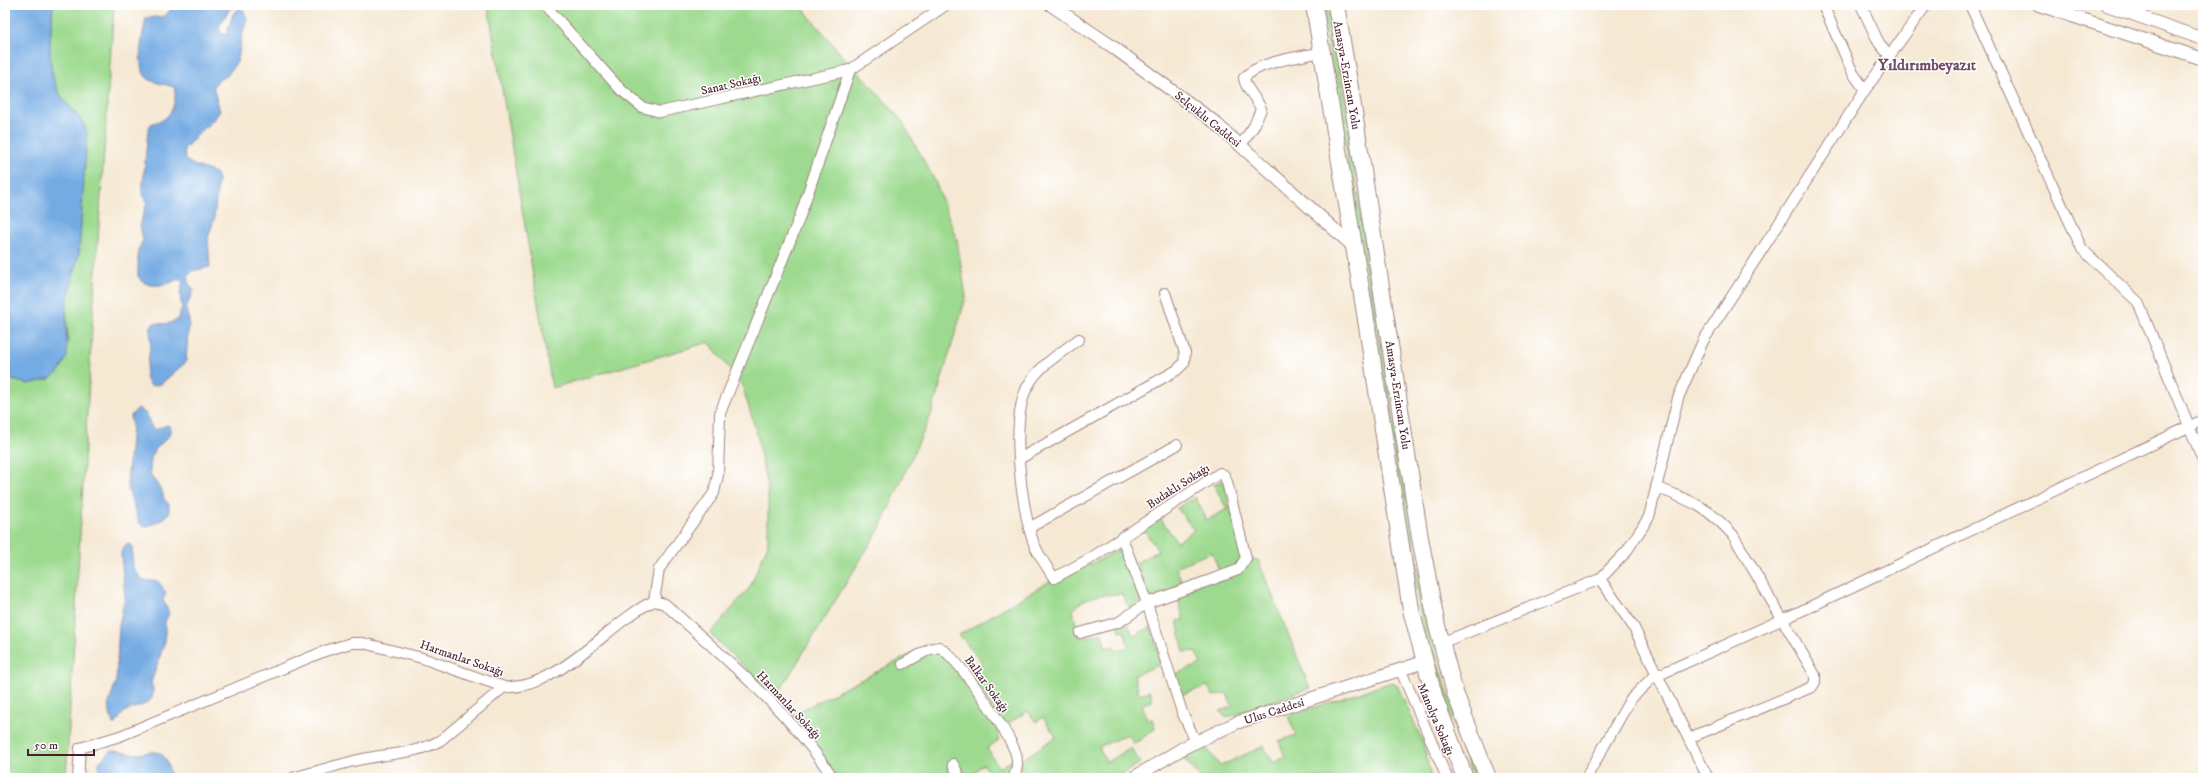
<svg xmlns="http://www.w3.org/2000/svg" width="2208" height="783" font-family="'IM FELL DW Pica',serif">
<rect width="100%" height="100%" fill="#fff"/>
<filter id="ink" filterUnits="userSpaceOnUse"><feTurbulence type="fractalNoise" baseFrequency=".025" numOctaves="2"/><feDisplacementMap in="SourceGraphic" scale="8" xChannelSelector="R" yChannelSelector="G"/><feConvolveMatrix kernelMatrix="1 2 1 2 8 2 1 2 1" color-interpolation-filters="sRGB"/></filter>
<filter id="wash" filterUnits="userSpaceOnUse"><feTurbulence type="fractalNoise" baseFrequency=".012" numOctaves="4" result="noise"/><feDisplacementMap in="SourceGraphic" scale="16" xChannelSelector="R" yChannelSelector="G"/><feGaussianBlur stdDeviation="0.9" result="paint"/><feColorMatrix in="noise" values="0 0 0 0 0 0 0 0 0 0 0 0 0 0 0 0 0 1.4 0 .05"/><feComposite in="paint" operator="in"/></filter>
<g filter="url(#wash)">
<rect width="100%" height="100%" fill="#f6e9d4"/>
<!-- green -->
<g fill="#9dda8f" stroke="#747c5d">
<path d="M53 5H114L92 328 66 778H5V382L13 380 29 384 68 343 66 306 79 253 84 123C77 113 67 105 60 95 44 71 51 32 53 5Z"/>
<polygon points="488,5 800,5 849,64 868,82 902,121 935,181 957,240 966,297 931,415 880,528 776,697 710,634 750,587 768,544 768,494 757,434 742,385 709,342 552,388"/>
<polygon points="1321,5 1327,5 1346,105 1361,218 1421,586 1442,676 1479,778 1473,778 1434,672 1419,608 1403,514 1374,316 1353,207 1343,125"/>
<polygon points="1223,480 1243,555 1239,564 1220,573 1212,552 1176,567 1183,586 1150,598 1136,563 1158,551 1143,528 1160,518 1177,542 1194,530 1177,508 1195,497 1207,520 1227,509 1214,485"/>
<path d="M1121 549 1142 600 1129 608 1122 594C1103 595 1085 594 1073 610L1079 637 1081 638 1102 633 1106 648 1114 646 1116 650 1129 647 1124 631 1120 632 1118 625 1127 622 1134 636 1151 627 1162 664 1134 675 1139 694 1150 691 1153 701 1142 704 1147 719H1153L1155 729 1134 744 1128 734 1099 747 1106 762 1131 748 1140 763 1123 774 1111 778H1040L1037 768 1022 774 1020 761 1056 737 1043 717 1036 722 1028 711 1004 726 968 673 982 662 959 635 1050 581 1054 582Z"/>
<polygon points="1250,559 1258,560 1310,688 1226,718 1220,711 1232,707 1227,693 1213,696 1208,686 1180,695 1173,675 1201,664 1195,651 1184,652 1177,621 1184,620 1177,595"/>
<path d="M931 644C947 660 1003 719 998 741L987 748 999 768 1013 760 1010 775 1007 778H994L983 764 968 778H838L792 715Z"/>
<polygon points="1392,682 1397,685 1423,742 1431,778 1201,778 1182,756 1205,746 1220,766 1264,746 1273,763 1285,757 1279,741 1296,735 1288,716"/>
</g>
<!-- water -->
<g fill="#74abe3" stroke="#5f6587">
<path d="M5 5H53C51 34 45 68 60 94 69 110 82 114 87 134L79 253 66 306 67 357 59 372 49 379 29 384 13 380 5 382Z"/>
<path d="M171 5H232L219 27 221 33 226 35 233 14 240 8 244 11 247 19 242 35 238 60 227 76 218 80 213 87 220 111 215 118 184 149 185 159C194 168 205 167 216 174L218 179 214 220 208 238 210 267 192 271 188 277 189 284 194 289 186 308 190 325 188 332 186 362 161 384 151 386 145 378 151 342 150 329 154 323 167 324 177 320 182 308 180 294 183 282 178 279C167 286 145 290 138 276V250L143 240 140 225 147 202 142 192 148 131 150 125C155 121 160 122 164 119 174 112 177 97 174 87 166 84 157 84 150 80 133 71 143 33 146 18L165 16 171 9Z"/>
<path d="M138 408C152 415 146 423 155 430L167 425 171 427 169 436 155 450 151 458 150 471 151 476 162 491 164 499 169 504V513L160 521 146 527 139 523 127 485 132 426 130 417Z"/>
<path d="M128 544 132 546 133 568 143 580C161 583 154 574 166 593L163 600 169 613 165 622V641L151 683C160 705 139 705 126 711 121 714 119 719 116 724H113L108 706 116 681 119 625 125 598 121 553 124 546Z"/>
<path d="M112 750C121 750 128 754 137 754 143 754 150 751 156 752 167 753 169 770 171 778H99V762Z"/>
</g>
</g>
<g filter="url(#ink)">
<g fill="none" stroke-linecap="round" stroke-linejoin="round">
<!-- minor casing -->
<g stroke="#a08480" stroke-width="12">
<g id="minor">
<polyline points="545,5 620,89 642,107 660,112 850,70 946,5"/>
<polyline points="1823,5 1853,73 1865,90"/>
<polyline points="1861,5 1879,43 1890,56"/>
<polyline points="1970,5 2082,249 2138,302 2203,460"/>
<polyline points="2142,16 2142,5"/>
<path d="M1241 145 1254 126 1261 109C1257 98 1245 89 1244 78 1258 61 1301 57 1322 52"/>
<path d="M1079 339C1062 352 1040 365 1029 384 1009 416 1021 509 1034 544 1039 556 1047 567 1054 578L1091 558 1220 473 1224 475 1227 482 1246 558 1238 570 1147 603 1119 622 1080 633"/>
<polyline points="1019,459 1177,370 1184,363 1185,353 1165,293"/>
<path d="M1656 487C1691 501 1707 506 1733 535L1815 675V682L1812 687 1689 738"/>
<polyline points="1029,528 1177,445"/>
<polyline points="1122,538 1147,603 1182,712 1196,742"/>
<polyline points="1600,579 1633,626 1708,778"/>
<polyline points="654,601 659,569 714,493 718,475 720,413 799,219 850,70"/>
<polyline points="1441,643 1600,579 1626,552 1649,517 1678,398 1703,341 1865,90 1926,5"/>
<path d="M903 664 930 649 939 647C957 656 1010 734 1016 754 1018 762 1017 772 1013 778"/>
<polyline points="1401,671 1447,778"/>
<polyline points="953,764 960,778"/>
<path d="M78 778 80 748 120 736 325 651 351 643H363L422 658 504 687C559 691 608 622 654 601L665 604C724 658 789 710 833 778"/>
<path d="M293 778C315 772 337 765 358 760 387 753 415 755 441 740L504 687"/>
<polyline points="1586,778 1630,700 1652,678 1799,612 2203,420"/>
</g>
</g>
<!-- tertiary casing -->
<g stroke="#a08480" stroke-width="14">
<g id="tertiary">
<polyline points="1051,5 1113,47 1213,121 1353,246"/>
<polyline points="2039,5 2203,59"/>
<polyline points="2107,5 2203,39"/>
<polyline points="1133,778 1185,747 1236,723 1424,662"/>
</g>
</g>
<!-- trunk casing -->
<g stroke="#a08480" stroke-width="18">
<g id="trunk">
<polyline points="1314,5 1364,307 1411,610 1435,699 1465,778"/>
<polyline points="1336,5 1353,106 1420,538 1437,626 1455,693 1488,778"/>
</g>
</g>
<!-- minor -->
<use href="#minor" stroke="#fff" stroke-width="10"/>
<!-- tertiary -->
<use href="#tertiary" stroke="#fff" stroke-width="12"/>
<!-- trunk -->
<use href="#trunk" stroke="#fff" stroke-width="16"/>
</g>
</g>
<g text-anchor="middle" stroke-width="3" stroke-linejoin="round" paint-order="stroke">
<!-- street labels -->
<g font-size="12" fill="#4a1f2b" stroke="#fff">
<text transform="translate(1347 75) rotate(80)" y="4">Amasya-Erzincan Yolu</text>
<text transform="translate(731 84) rotate(-13)" y="4">Sanat Sokağı</text>
<text transform="translate(1208 119) rotate(39)" y="4">Selçuklu Caddesi</text>
<text transform="translate(1398 395) rotate(81)" y="4">Amasya-Erzincan Yolu</text>
<text transform="translate(1178 486) rotate(-33)" y="4">Budaklı Sokağı</text>
<text transform="translate(462 658) rotate(19)" y="4">Harmanlar Sokağı</text>
<text transform="translate(987 684) rotate(54)" y="4">Balkar Sokağı</text>
<text transform="translate(789 705) rotate(47)" y="4">Harmanlar Sokağı</text>
<text transform="translate(1274 711) rotate(-18)" y="4">Ulus Caddesi</text>
<text transform="translate(1436 719) rotate(67)" y="4">Manolya Sokağı</text>
</g>
<!-- district labels -->
<g font-size="16" font-weight="bold" fill="#704f66" stroke="#fff">
<text x="1927" y="70">Yıldırımbeyazıt</text>
</g>
</g>
<!-- margin -->
<rect width="2208" height="783" fill="none" stroke="#fff" stroke-width="20"/>
<!-- scale -->
<path d="M28 749v6h66v-6" fill="none" stroke="#4a1f2b" stroke-width="2"/>
<text x="34" y="749" font-size="12" fill="#4a1f2b" stroke="#ffffff" stroke-width="3" paint-order="stroke">50 m</text>
</svg>
